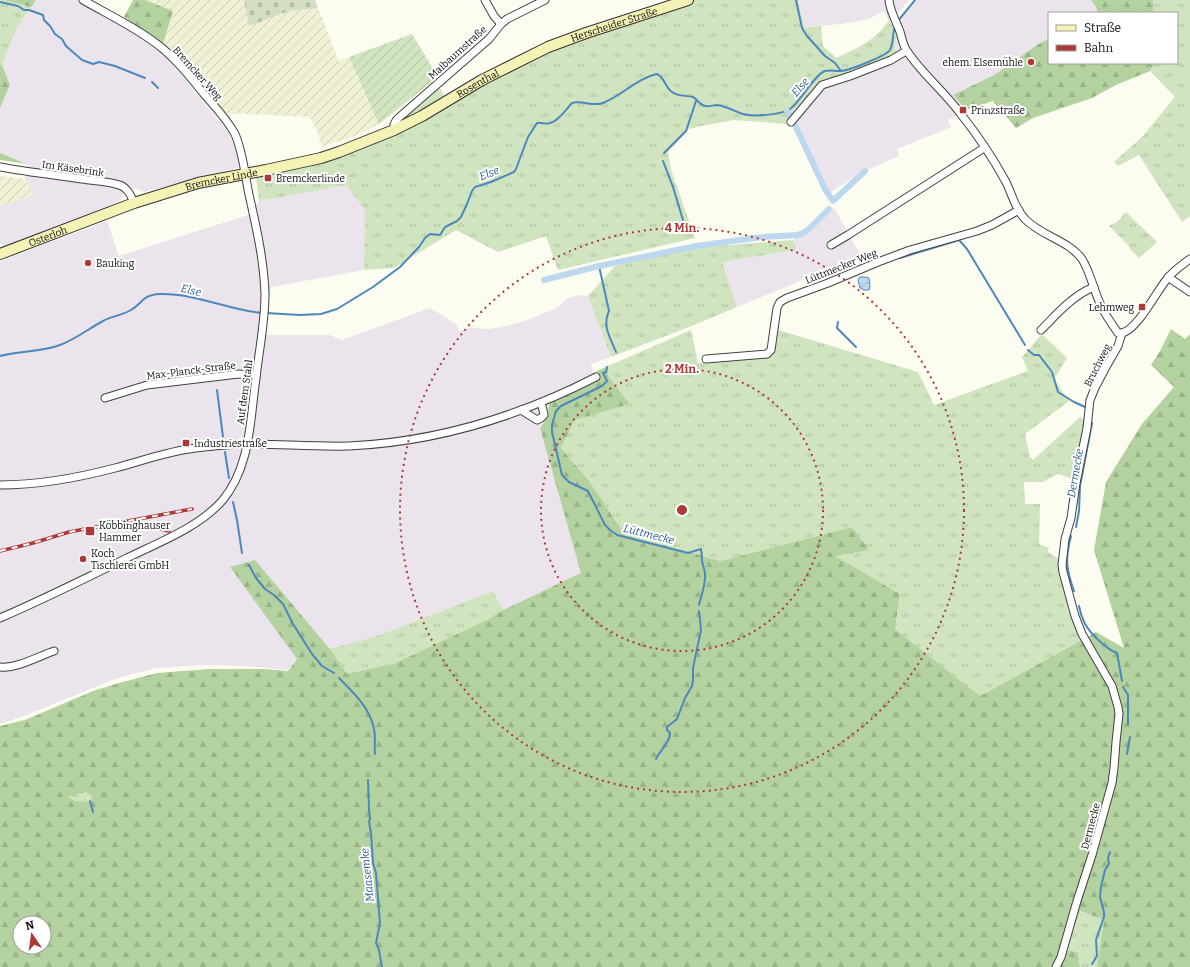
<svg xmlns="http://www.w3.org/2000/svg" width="1190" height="967" font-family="Bitter,serif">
<defs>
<pattern id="farmland-furrows" width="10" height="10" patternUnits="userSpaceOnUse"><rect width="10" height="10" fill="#f0f0d4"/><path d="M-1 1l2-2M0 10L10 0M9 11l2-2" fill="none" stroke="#cdcdb5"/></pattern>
<pattern id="grass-tufts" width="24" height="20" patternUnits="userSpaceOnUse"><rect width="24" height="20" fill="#cfe4bf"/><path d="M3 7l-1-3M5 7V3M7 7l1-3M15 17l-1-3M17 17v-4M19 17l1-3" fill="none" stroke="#b1c2a3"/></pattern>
<pattern id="forest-firs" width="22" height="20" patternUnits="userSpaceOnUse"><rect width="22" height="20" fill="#b3d2a0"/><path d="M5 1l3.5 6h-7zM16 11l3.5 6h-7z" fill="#99b389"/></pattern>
<pattern id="wetland-marsh" width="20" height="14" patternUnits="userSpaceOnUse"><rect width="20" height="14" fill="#cfe4bf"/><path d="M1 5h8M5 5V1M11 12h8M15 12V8" fill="none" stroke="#b1c2a3"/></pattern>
<pattern id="cemetery-stones" width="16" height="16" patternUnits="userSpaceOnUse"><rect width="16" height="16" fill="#d3ddc4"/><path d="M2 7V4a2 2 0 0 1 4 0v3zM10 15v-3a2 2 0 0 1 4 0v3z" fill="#b4bca7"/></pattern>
<pattern id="garden-furrows" width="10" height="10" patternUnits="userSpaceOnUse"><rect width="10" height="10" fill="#cfe4bf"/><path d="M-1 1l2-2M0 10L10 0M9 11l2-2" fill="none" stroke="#b1c2a3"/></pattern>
<pattern id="water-waves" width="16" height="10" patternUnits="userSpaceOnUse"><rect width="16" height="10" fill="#bcd8ee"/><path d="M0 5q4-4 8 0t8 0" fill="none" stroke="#a0b8cb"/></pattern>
</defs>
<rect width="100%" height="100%" fill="#fdfcf1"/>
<!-- industrial -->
<g fill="#ebe4ec">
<polygon points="36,0 78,0 122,26 162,52 230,134 241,167 144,192 135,188 122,194 122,199 93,216 4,247 0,242 0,206 34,195 25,179 27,164 0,153 0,108 10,85 2,65 18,25"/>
<polygon points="798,0 909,0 899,12 889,20 884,11 869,19 841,24 804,27"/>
<polygon points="917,0 1091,0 1096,7 1098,13 1049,13 1049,39 1040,43 994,75 953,95 966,110 948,120 951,127 897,149 899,156 856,175 827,195 796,130 794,112 793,110 797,106 821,91 901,61 894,47 903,17"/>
<polygon points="346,185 365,210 364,270 271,287 266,335 330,335 342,340 430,308 456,324 459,331 471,328 490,329 506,326 524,321 555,309 567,299 578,295 588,296 611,357 591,364 595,382 549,403 548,417 540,428 582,573 503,610 493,591 377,636 330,649 255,560 231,567 297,658 288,670 246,666 205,665 155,668 115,679 24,716 0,724 0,261 107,221 119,256 248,215 259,201"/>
<polygon points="834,208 861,256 737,307 722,262 796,250 793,240 797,236 803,235"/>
</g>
<!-- farmland -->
<g fill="url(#farmland-furrows)">
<polygon points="145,0 244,0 249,26 289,11 318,8 339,61 349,57 379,124 357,135 322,147 317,131 310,117 225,113 174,55 163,44 173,11"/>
<polygon points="0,176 25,179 34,195 0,206"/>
</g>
<!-- grass -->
<g fill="url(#grass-tufts)">
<polygon points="0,0 4,0 31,7 18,25 2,65 0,65"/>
<path d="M694 0H798L804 27 821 26 823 46 836 58C858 48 875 41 889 20L898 34 894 47 901 61 821 91 797 106 793 110 794 112 787 124 734 120 701 126 689 129 668 152 671 170 695 238 558 270 546 236 498 252 456 230 394 268 364 270 365 210 346 185 259 201 256 177 305 167 344 155 399 132 547 51Z"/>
<polygon points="1153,0 1190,0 1190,216 1182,222 1139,155 1118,166 1114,162 1142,137 1175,97 1150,71 1155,63 1177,63 1177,13 1153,13"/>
<polygon points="438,84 444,96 405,120 404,119 406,115"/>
<polygon points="1126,212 1157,242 1139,258 1129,248 1130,247 1109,226 1117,222"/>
<polygon points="793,240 796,250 722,262 737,307 689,327 611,357 588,296 615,266 694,248"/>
<polygon points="775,329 918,372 934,405 1028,371 1022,357 1042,334 1067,358 1054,379 1069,401 1025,434 1030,457 1033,460 1080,417 1085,421 1075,480 1058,474 1043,482 1024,482 1025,504 1040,504 1039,544 1049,548 1048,552 1060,560 1067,602 1081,640 980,696 895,629 900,594 834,556 852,527 720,561 687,551 625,535 590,482 561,448 575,420 630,404 608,376 608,366 691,330 698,363 771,354"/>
<polygon points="493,591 503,610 489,619 393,664 346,675 330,649 377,636"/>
<polygon points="1079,911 1104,920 1097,967 1080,967 1078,952 1066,950"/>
</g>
<!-- forest -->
<g fill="url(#forest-firs)" fill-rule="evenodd">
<polygon points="4,0 36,0 31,7"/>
<polygon points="133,0 145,0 173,11 163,44 124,17"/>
<polygon points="1091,0 1153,0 1153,13 1098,13 1096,7"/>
<polygon points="1049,39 1049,63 1155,63 1150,71 1116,85 1092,98 1033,118 1016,128 993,101 966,110 953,95 994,75 1040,43"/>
<polygon points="0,65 2,65 10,85 0,108"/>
<polygon points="0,153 27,164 0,160"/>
<path d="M1171 329 1185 339 1190 334V967H1097L1104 920 1080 911 1066 950 1078 952 1080 967H0V726L25 720 93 691 119 683 157 673 209 669H264L288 671 297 659 230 567 255 560 330 649 347 674 393 664 489 619 503 610 581 573 540 428 548 417 549 403 595 382 593 373 608 366V376L630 404 575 420 561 448 590 482 625 535 687 551 720 561 852 527 869 550 835 556 900 594 895 629 980 696 1096 632 1124 648 1094 550 1106 482 1142 424 1174 387 1151 365 1160 351ZM20 923H44V947H20Z"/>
</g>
<!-- wetland -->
<path fill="url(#wetland-marsh)" d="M86 792 94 796 90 801C81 802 74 803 68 796Z"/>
<!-- cemetery -->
<polygon fill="url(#cemetery-stones)" points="244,0 315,0 318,8 289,11 249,26"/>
<!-- garden -->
<polygon fill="url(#garden-furrows)" points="412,34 438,77 379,124 349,57"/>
<!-- water -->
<polygon fill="url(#water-waves)" stroke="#4d88bc" points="860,277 865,277 869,278 870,287 869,290 864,290 860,288 858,280"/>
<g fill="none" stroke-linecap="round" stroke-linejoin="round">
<!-- stream -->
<g stroke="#4d88bc" stroke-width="2">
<polyline points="796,0 802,28 807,36 825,56 835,63 841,71"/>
<polyline points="0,2 18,6 24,10 29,10 43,15 44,20 50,26 55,34 62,39 66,46 82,60 93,64 99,62 115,66 145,78"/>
<polyline points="898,21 915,0"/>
<polyline points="152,82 158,88"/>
<polyline points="664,153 686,131 696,101"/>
<polyline points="663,161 673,187 683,220"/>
<polyline points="900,258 959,240 967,249 1025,345"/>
<path d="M599 266 609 311C602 326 610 337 616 352"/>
<path d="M266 313 300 315 321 314 337 309 373 287 400 267 419 247 425 238 430 234 440 235 445 227 457 221 461 217 467 204 472 191 475 187 491 182 514 172 516 169 528 137 537 123C541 122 546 125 550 123 559 121 566 109 572 103 582 100 593 107 603 103 621 96 638 78 657 74 665 78 665 87 672 92 679 97 686 95 693 97 697 99 700 105 705 106 709 107 713 105 717 105 726 106 734 111 743 114 753 117 781 115 790 109 801 101 814 75 825 71 830 70 835 71 840 71 848 71 886 56 890 50 894 43 892 34 895 27"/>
<polyline points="838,322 837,328 856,347"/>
<polyline points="1028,350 1034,355 1039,355 1052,372 1058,392 1074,402 1085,407"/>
<path d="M0 356C20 351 41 352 60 345 76 339 88 329 103 321 112 316 123 315 131 310 144 302 142 295 160 294 195 293 228 310 262 313"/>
<path d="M607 367 606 372 603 373 607 381 602 386 561 406 556 411 552 425V432L562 475 569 482 588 491 605 525 610 530 617 535 688 553 701 549C702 554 702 557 702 561 703 566 705 570 705 574 706 584 701 596 699 605"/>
<polyline points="217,390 223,437"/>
<polyline points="225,452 229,478"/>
<polyline points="233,502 237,520 242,553"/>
<polyline points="1076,527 1079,511 1080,486 1092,423"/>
<path d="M1071 536C1065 558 1066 569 1074 591"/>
<polyline points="249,565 256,578 265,589 274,595 283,604 293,624 312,654 322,666 334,673"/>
<path d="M1079 606C1080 612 1082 618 1085 624 1090 633 1107 650 1117 653L1122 681"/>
<path d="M339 678C353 692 370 708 374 729 376 737 374 746 375 754"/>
<polyline points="1123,687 1128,695 1128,724"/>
<polyline points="1127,754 1130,737"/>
<path d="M656 759C660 750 670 743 670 733L667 730V727L677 719 685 698 692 686 693 680V668L701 630 699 611"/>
<polyline points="368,780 369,809 370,819 369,822 371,833 373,863 376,873 380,923 376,943 379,950 382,967"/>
<polyline points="90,801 93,812"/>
<polyline points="1092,964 1097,956 1096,940 1104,917 1104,912 1100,897 1101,887 1105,870 1109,864 1108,858 1110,852"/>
</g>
<!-- canal -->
<g stroke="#bcd8ee" stroke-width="6">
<polyline points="787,111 790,116"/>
<polyline points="795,125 825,189 833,201 865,171"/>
<polyline points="544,280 599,266 696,246 763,237 797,235 803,233 810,228 829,209"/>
</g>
<!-- minor casing -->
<g stroke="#414141" stroke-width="9">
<g id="minor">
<polyline points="485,0 494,16 501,24"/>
<path d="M889 0C890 11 895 19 899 29 902 36 902 44 907 51 922 74 944 91 960 113 976 133 994 160 1006 182 1012 194 1015 209 1025 219 1041 236 1068 240 1082 259 1090 272 1093 287 1099 301 1103 312 1110 321 1116 330L1118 333H1122"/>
<polyline points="791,122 822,85 850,76 891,60 906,51"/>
<path d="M394 130C392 123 398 118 403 114L489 39 501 24 507 19 545 0"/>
<path d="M0 167C27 172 55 175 82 179 95 181 110 181 122 186 129 190 131 196 134 203"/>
<polyline points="831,245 848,235 984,148"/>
<polyline points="1168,277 1190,292"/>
<path d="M1041 330C1056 315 1073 295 1094 287"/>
<path d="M1122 333C1138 329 1156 292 1167 279 1173 271 1182 265 1190 259"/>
<polyline points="706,359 767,354 771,350 777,308 780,302 787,298 828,283 878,262 910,250 977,231 992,225 1019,210"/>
<polyline points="105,398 147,385 238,374 256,375"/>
<polyline points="521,410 537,420 541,418 544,415 543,410 541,403"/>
<path d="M0 485C39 485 77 478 115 468 142 461 168 451 196 448 213 446 230 444 248 444 281 444 315 447 349 446 435 442 520 416 596 377"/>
<path d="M0 618C42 600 84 579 125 559 157 543 198 528 222 501 251 467 250 419 256 378 259 350 265 323 265 294 264 262 257 230 250 199 245 178 244 155 235 134 227 119 215 107 204 94 191 78 178 61 162 48 139 29 109 15 83 0"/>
<path d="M0 667C16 669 39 656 54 651"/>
<polyline points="1056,967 1061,957 1077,901 1092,855 1112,783 1114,768 1116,742 1119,714 1118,707 1112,686 1082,634 1075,616 1063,572 1062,565 1065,539 1071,518 1076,483 1087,428 1090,400 1095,388 1106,367 1118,346 1122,333"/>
</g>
</g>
<!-- secondary casing -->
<g stroke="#303030" stroke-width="12">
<g id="secondary">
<path id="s1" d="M0 254 134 203 198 183 266 170 321 158 339 152 394 130 422 116 482 80 548 47 586 33 688 0"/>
</g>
</g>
<!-- minor -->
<use href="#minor" stroke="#fff" stroke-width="7"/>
<!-- secondary -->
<use href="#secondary" stroke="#f5f2b5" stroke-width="10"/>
<!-- rail casing -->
<g stroke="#ac3b38" stroke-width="3.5">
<g id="rail">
<polyline points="116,528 137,526 157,528 130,523"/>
<polyline points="157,528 169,531"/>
<polyline points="0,551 33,543 69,532 192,509"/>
</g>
</g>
<!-- rail -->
<use href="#rail" stroke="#fff" stroke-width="2" stroke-dasharray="6" stroke-linecap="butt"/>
</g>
<!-- distance rings -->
<g fill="none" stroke="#ac3b38" stroke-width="2" stroke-dasharray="2 4">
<circle cx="682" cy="510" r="141"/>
<circle cx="682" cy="510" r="282"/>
</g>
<!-- markers -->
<g fill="#ac3b38" stroke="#fff" stroke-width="1.5">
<circle cx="1031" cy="62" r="4"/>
<rect x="959" y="106" width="8" height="8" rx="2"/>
<rect x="264" y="174" width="8" height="8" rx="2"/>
<circle cx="88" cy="263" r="4"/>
<rect x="1138" y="303" width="8" height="8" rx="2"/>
<rect x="182" y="439" width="8" height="8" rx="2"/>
<rect x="85" y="526" width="10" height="10" rx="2"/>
<circle cx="83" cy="559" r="4"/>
</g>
<g text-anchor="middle" stroke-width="4" stroke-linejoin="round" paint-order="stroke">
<!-- street labels -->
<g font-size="10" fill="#0e0e0e" stroke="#fff">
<text dy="4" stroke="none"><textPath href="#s1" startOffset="659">Herscheider Straße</textPath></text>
<text transform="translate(457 52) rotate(-42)" y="4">Maibaumstraße</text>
<text transform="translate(198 73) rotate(48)" y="4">Bremcker Weg</text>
<text dy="4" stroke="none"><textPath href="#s1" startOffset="510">Rosenthal</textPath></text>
<text transform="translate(73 168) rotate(8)" y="4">Im Käsebrink</text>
<text dy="4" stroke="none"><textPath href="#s1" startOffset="234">Bremcker Linde</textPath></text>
<text dy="4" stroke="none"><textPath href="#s1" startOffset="51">Osterloh</textPath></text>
<text transform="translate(841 266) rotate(-22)" y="4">Lüttmecker Weg</text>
<text transform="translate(1097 365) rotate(-63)" y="4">Bruchweg</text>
<text transform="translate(191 370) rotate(-7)" y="4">Max-Planck-Straße</text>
<text transform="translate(244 392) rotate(-82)" y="4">Auf dem Stahl</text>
<text transform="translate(1090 826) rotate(-75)" y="4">Dermecke</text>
</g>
<!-- poi labels -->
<g font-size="10" fill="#0e0e0e" stroke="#fff" text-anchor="start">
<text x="1023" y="66" text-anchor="end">ehem. Elsemühle</text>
<text x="971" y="114">Prinzstraße</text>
<text x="276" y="182">Bremckerlinde</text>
<text x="96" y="267">Bauking</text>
<text x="1134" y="311" text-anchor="end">Lehmweg</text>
<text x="194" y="447">Industriestraße</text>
<text x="99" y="529">Köbbinghauser<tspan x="99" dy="12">Hammer</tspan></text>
<text x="91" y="557">Koch<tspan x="91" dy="12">Tischlerei GmbH</tspan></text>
</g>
<!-- water labels -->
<g font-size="11" font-style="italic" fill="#275b90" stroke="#fff">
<text transform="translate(800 87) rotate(-49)" y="4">Else</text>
<text transform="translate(489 173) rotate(-21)" y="4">Else</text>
<text transform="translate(191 290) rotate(13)" y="4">Else</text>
<text transform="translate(1075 473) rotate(-80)" y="4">Dermecke</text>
<text transform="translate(649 534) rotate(14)" y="4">Lüttmecke</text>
<text transform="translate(367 875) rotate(-96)" y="4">Maasemke</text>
</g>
</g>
<circle cx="682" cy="510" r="6" fill="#ac3b38" stroke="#fff" stroke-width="2"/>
<g font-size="12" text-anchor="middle" font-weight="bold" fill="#ac3b38" stroke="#fff" stroke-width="4" stroke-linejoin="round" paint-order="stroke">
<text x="682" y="232">4 Min.</text>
<text x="682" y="373">2 Min.</text>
</g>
<!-- legend -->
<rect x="1048" y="12" width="130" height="52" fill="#ffffff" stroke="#9f9f9f"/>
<rect x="1056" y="25" width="20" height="6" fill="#f5f2b5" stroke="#9f9f9f"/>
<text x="1084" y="32" font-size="12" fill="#0e0e0e">Straße</text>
<rect x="1056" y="45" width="20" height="6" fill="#ac3b38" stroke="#9f9f9f"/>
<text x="1084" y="52" font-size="12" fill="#0e0e0e">Bahn</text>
<!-- north arrow -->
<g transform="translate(32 935) rotate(347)"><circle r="19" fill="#ffffff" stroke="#9f9f9f"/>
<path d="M0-3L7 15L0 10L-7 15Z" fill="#ac3b38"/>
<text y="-6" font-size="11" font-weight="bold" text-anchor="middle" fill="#0e0e0e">N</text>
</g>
</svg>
